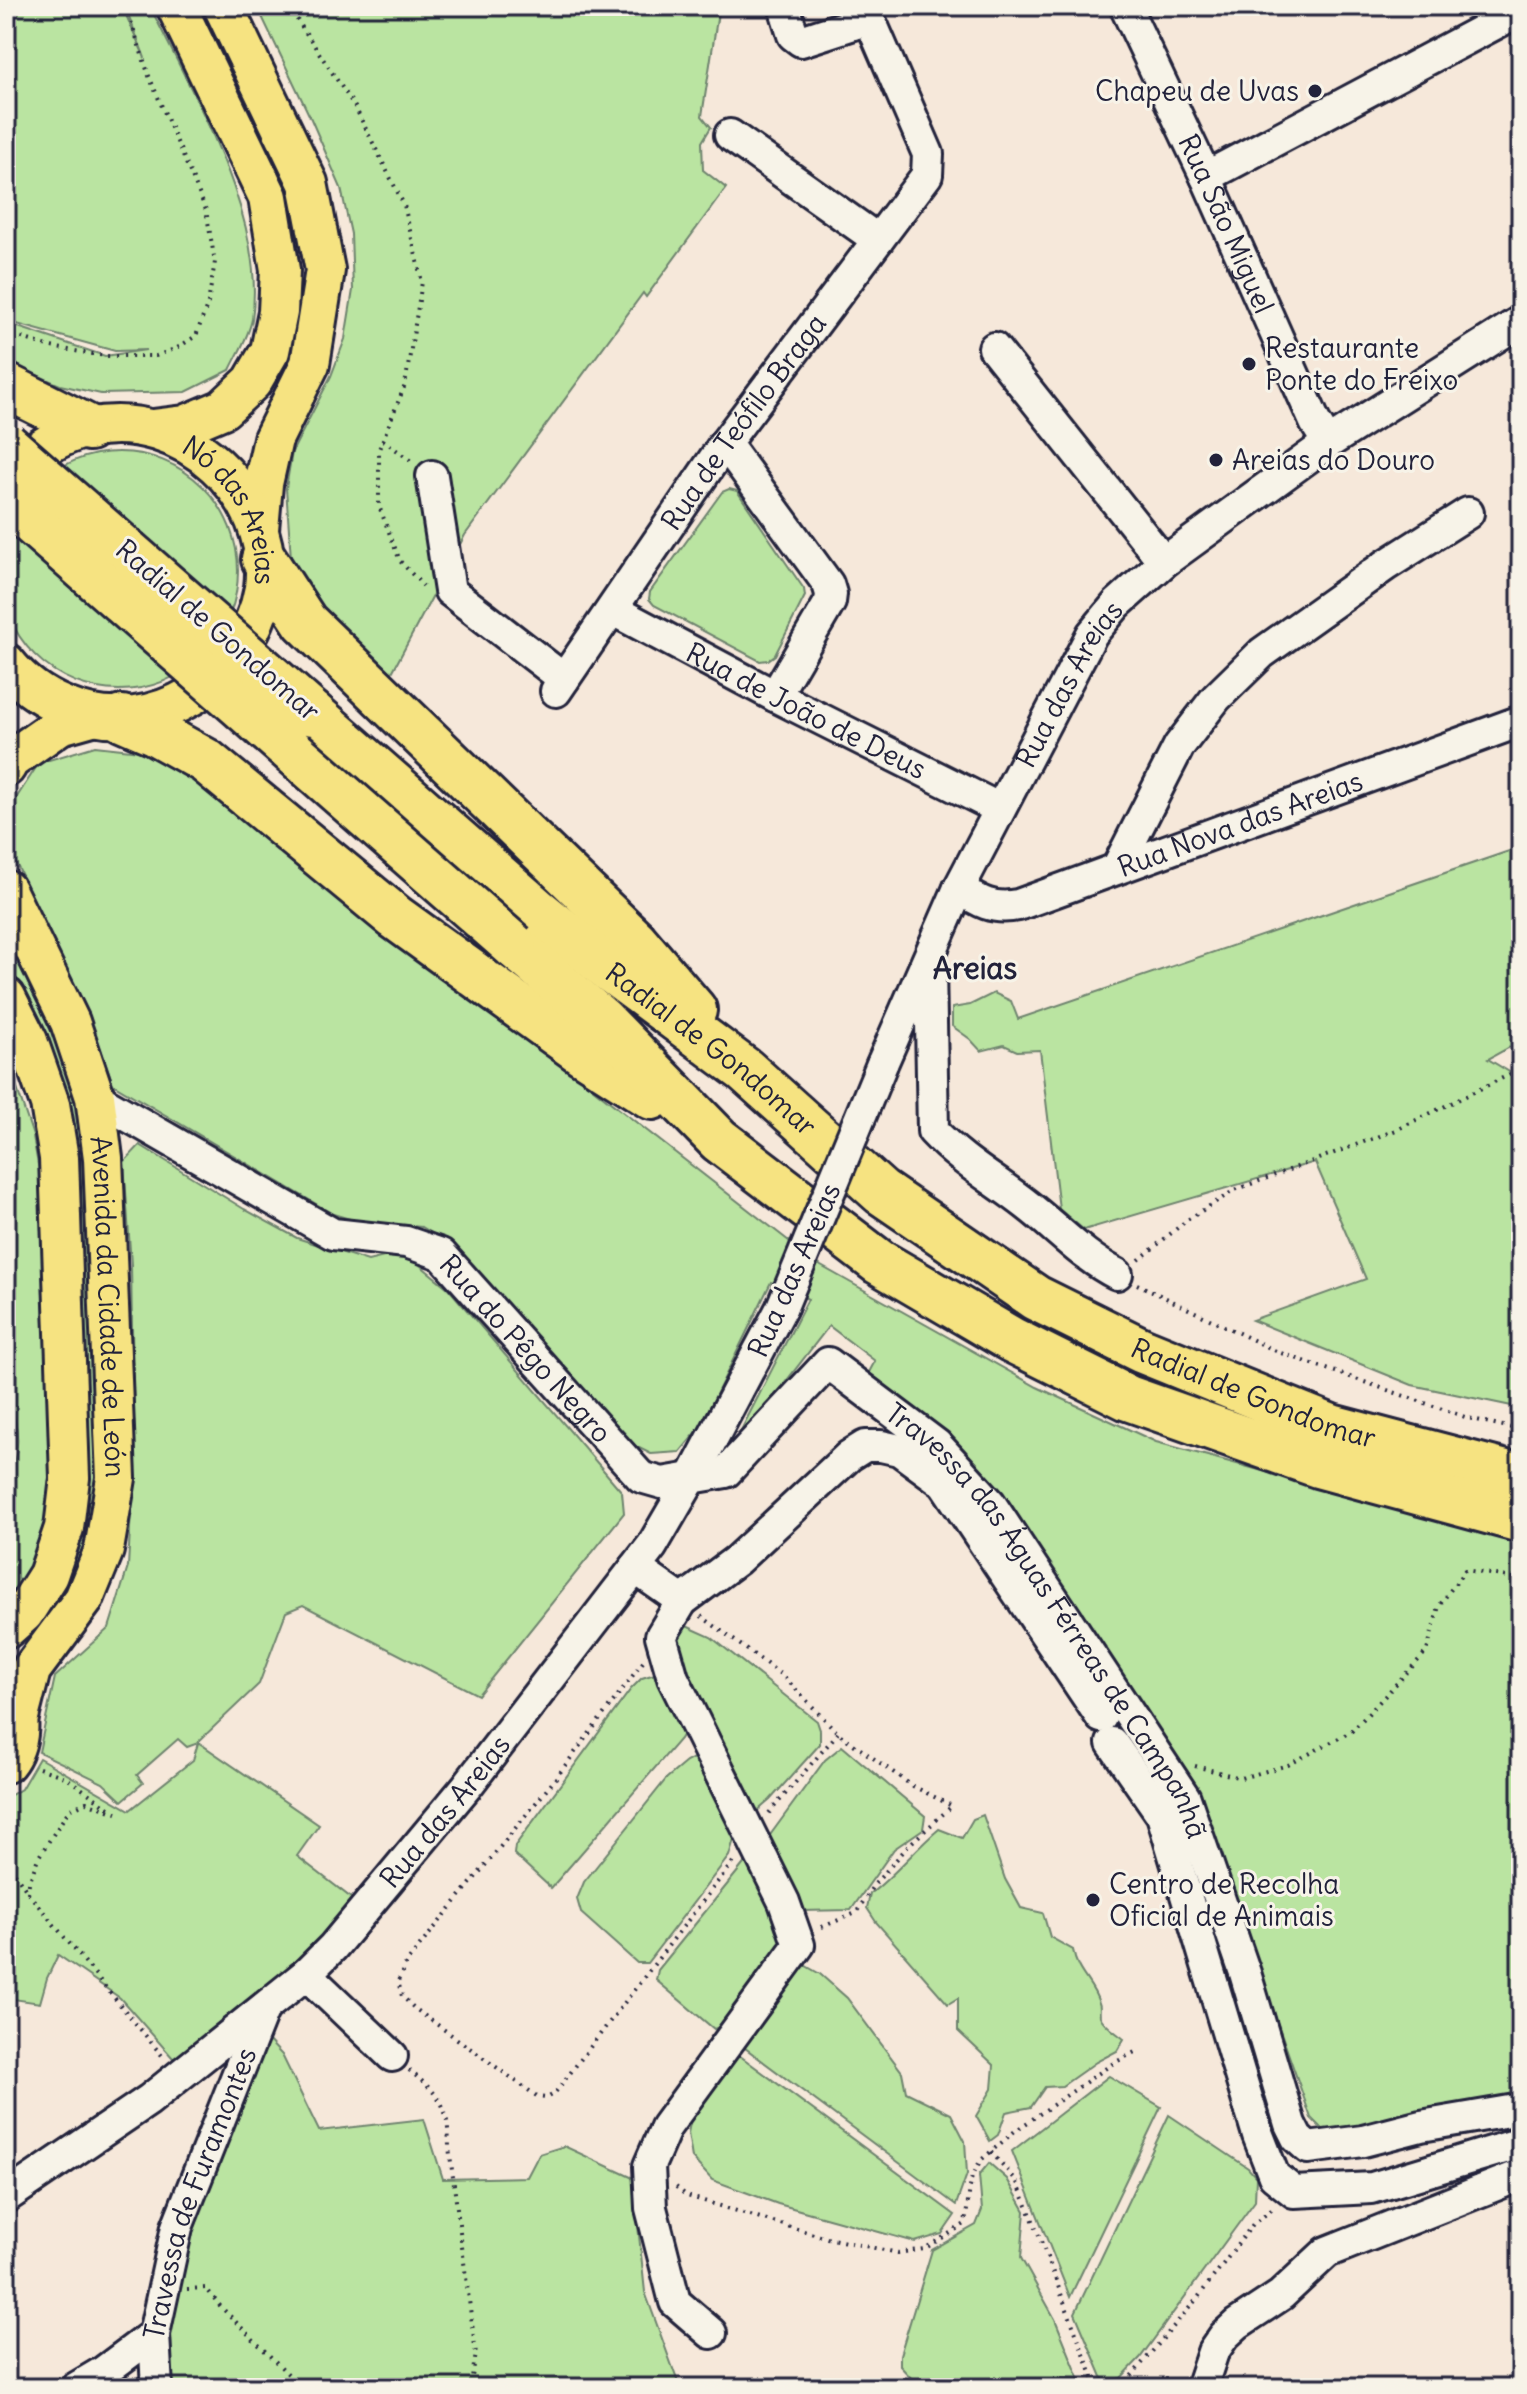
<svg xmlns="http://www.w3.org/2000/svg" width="1527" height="2394" font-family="Delius,sans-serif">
<rect width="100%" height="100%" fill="#f6e8da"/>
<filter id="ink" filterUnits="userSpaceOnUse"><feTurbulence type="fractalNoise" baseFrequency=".0125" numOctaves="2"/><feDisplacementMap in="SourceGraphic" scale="16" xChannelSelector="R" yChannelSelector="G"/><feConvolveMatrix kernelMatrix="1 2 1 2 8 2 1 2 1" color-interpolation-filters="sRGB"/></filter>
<g filter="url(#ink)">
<!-- green -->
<g fill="#bae4a1" stroke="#6e836e" stroke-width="2">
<path d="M6 6H122L145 58 125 6H150C193 97 267 216 252 319 249 336 237 355 230 370L186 392 101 394 60 385 6 362V323L105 356 146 350 115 351 6 321Z"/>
<polygon points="257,6 719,6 702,116 711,127 702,142 703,170 726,188 646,297 643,293 465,535 389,678 311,603 291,558 286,488 292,452 331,376 345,339 353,290 351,234 341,188 311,119"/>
<circle cx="119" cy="571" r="119"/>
<polygon points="729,489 737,491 804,589 805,596 775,655 768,660 760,661 654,605 649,599 650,592 722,492"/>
<polygon points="95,746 140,751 186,772 821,1266 1037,1387 1156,1442 1521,1541 1521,2096 1327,2134 1311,2118 1195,1789 867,1376 875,1361 829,1326 740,1441 737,1438 808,1299 771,1282 700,1428 680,1452 651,1454 627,1442 456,1248 422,1227 360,1222 333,1214 113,1084 92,1024 15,861 6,829 13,803 39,763"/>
<polygon points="1521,847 1521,1041 1488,1059 1521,1079 1521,1408 1412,1385 1252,1320 1366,1279 1315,1162 1084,1230 1059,1209 1040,1050 1017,1051 1004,1045 981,1051 970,1039 952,1026 952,1008 970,1005 994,993 1011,1001 1018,1019"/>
<path d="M6 932C27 975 50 1017 66 1062 77 1093 82 1127 86 1160L97 1460C94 1526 87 1561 51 1617L41 1611 71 1551 30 1007 6 960Z"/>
<path d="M6 1056 33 1136 41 1182 49 1391 50 1486 46 1531 34 1563 6 1602V1482C20 1458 22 1424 6 1401Z"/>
<polygon points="140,1145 244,1209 297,1238 368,1261 404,1252 448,1288 622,1492 624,1513 478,1695 303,1605 286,1612 259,1684 198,1742 319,1825 297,1856 355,1901 317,1950 180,2066 120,1998 58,1955 47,1978 40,2003 6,1998 6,1798 21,1789 39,1758 130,1810 193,1760 198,1743 187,1747 178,1739 137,1775 143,1783 122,1801 103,1783 39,1752 55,1677 109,1628 128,1567 134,1452 131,1265 124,1162"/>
<polygon points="684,1625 711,1637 817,1721 820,1730 820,1744 770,1800 755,1813 671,1645"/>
<path d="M655 1674C666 1693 672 1713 684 1732L680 1739 551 1888 514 1854 515 1846 631 1689 642 1678Z"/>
<polygon points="842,1746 925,1816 923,1829 894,1849 851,1910 801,1911 765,1842 825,1760"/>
<polygon points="699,1755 737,1829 729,1856 647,1963 637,1963 581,1913 577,1899 584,1882 667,1778 686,1762"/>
<path d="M983 1815 1005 1879 1021 1908 1043 1913 1050 1937 1073 1950C1077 1974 1092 1981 1099 2003 1101 2007 1099 2011 1100 2016 1103 2025 1117 2033 1124 2039L1117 2051 1096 2062 1062 2086 1045 2087 1031 2107 1006 2112 998 2135 990 2141 976 2116 992 2089 994 2065 958 2031V1998L948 2004 876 1922 867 1908 870 1894C895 1875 914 1850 939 1829L962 1838 973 1819Z"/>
<polygon points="751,1855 784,1930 777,1957 721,2026 714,2029 656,1980 658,1970"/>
<polygon points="797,1966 806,1966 820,1974 847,1998 902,2072 906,2092 951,2114 965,2141 967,2174 956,2205 737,2042"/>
<polygon points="266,2038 282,2055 319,2131 424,2119 443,2179 527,2177 539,2154 564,2146 633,2178 645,2292 680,2388 162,2388 179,2251"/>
<polygon points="732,2050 955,2215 942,2234 915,2242 778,2204 712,2180 692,2158 688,2133 692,2113"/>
<polygon points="1109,2076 1161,2107 1070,2297 1012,2151"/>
<polygon points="1169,2115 1248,2168 1256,2177 1255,2201 1140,2358 1121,2378 1105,2384 1075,2313"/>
<polygon points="989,2163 1007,2179 1025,2211 1021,2258 1055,2319 1083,2388 911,2388 914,2381 900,2366 900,2355 932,2250 976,2225 982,2210 979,2175"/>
</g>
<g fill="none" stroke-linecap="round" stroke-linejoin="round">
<!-- minor casing -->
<g stroke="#22223b" stroke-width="36">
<g id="minor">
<polyline points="784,6 793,35 801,41 869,19"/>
<path id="s1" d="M1125 6 1206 177 1315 422 1328 443"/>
<polyline points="730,135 878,240"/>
<polyline points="1206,177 1521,10"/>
<polyline points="994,348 1164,562"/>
<polyline points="725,443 828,584 831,594 830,602 775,696"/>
<polyline points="432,476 450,591 564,679"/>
<path id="s2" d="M613 610 775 696 1000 809"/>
<path id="s3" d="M556 691 725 443 927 175 928 154 864 6"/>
<polyline points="1117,868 1179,746 1216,698 1262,653 1386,565 1468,513"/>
<path id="s4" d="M959 888C979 902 993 910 1018 905L1521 721"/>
<path d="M930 967 933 1131C961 1161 995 1180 1027 1205 1057 1228 1083 1257 1117 1274"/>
<path id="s5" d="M882 1064 959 888 1092 634 1117 604 1164 562 1328 443 1521 321"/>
<path id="s6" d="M95 1097 333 1234 406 1242 441 1254 641 1477 662 1483 726 1472 828 1363 937 1445 990 1503 1185 1798 1245 1973 1290 2124 1297 2138 1308 2148 1363 2141 1421 2126 1521 2109"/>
<polyline points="635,1568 682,1601 661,1636 673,1678 784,1902 799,1945 666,2127 649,2166 651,2208 675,2302 711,2333"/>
<polyline points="682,1601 737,1560 849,1456 865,1446 881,1446 899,1450 944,1483 1101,1717"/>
<polyline points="1112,1743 1162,1815 1258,2135 1274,2176 1294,2192 1372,2188 1521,2143"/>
<polyline points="306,1974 392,2056"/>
<path id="s7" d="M6 2197 149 2100 306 1974 333 1947 467 1786 652 1546 691 1479 782 1307"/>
<polyline points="76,2388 103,2372 154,2334"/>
<path id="s8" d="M157 2388 154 2334 177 2227 263 2010"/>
<polyline points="1201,2388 1213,2352 1224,2336 1237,2324 1281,2295 1327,2252 1521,2175"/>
</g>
</g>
<!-- major casing -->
<g stroke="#22223b" stroke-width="44">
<g id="major">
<polyline points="223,6 308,183 325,270 310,364 273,439 263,484 259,529"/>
<polyline points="153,429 185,425 223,409 252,382 270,351 278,312 280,270 268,197 176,6"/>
<path id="s9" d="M6 478 10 472C34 453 58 434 89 428 182 408 276 493 264 588 260 612 250 634 236 654 214 688 175 710 135 716 88 723 36 701 6 663"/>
<polyline points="6,767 10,760 60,725 92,716"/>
<path id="s10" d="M6 890 70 1022 95 1097 103 1158 116 1478 104 1550 84 1599 31 1670 19 1717"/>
<polyline points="6,997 28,1041 50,1104 59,1158 70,1478 64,1528 48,1575 24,1613 6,1629"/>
<path d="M6 1763C22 1743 21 1716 12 1694"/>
</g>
</g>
<!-- highway casing -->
<g stroke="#22223b" stroke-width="50">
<g id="highway">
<polyline points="6,386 89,428"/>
<polyline points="264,559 305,622 635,941 694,1010"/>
<path id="s11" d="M312 713 537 910 609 969 745 1070 881 1192 1036 1298 1141 1350 1331 1427 1521 1477"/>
<polyline points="122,718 154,732 206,761 395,917 583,1053 652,1097"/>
<polyline points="514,946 602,1020 719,1140 879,1262 1012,1340 1128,1398 1318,1465 1521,1520"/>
</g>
</g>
<!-- path -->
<g stroke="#22223b" stroke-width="4" stroke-dasharray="2 6" stroke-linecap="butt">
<polyline points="288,6 355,107 404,205 422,282 405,385 379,449 379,506 400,561 423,586"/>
<polyline points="6,333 51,347 105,356 156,356 177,348 196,336 208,303 215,262 206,210 149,76 126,6"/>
<polyline points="383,440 414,463"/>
<polyline points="1139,1260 1187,1220 1235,1190 1396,1130 1521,1069"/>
<polyline points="1137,1284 1278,1352 1468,1418 1521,1430"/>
<polyline points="701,1616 783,1676 838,1733 911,1785 952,1806 910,1844 873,1886 856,1913 817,1929"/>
<polyline points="643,1662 552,1783 406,1963 398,1981 402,1996 414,2008 538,2097 547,2098 554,2094 736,1858"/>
<polyline points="1195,1766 1241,1778 1288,1765 1352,1731 1427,1651 1439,1606 1465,1570 1521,1579"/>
<polyline points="39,1768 65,1777 111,1809"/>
<polyline points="769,1813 838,1733"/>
<polyline points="6,1860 28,1893 164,2058"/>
<polyline points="28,1893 29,1883 38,1858 69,1810 86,1802 117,1813"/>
<path d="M409 2070C441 2097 448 2103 449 2147L476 2354 470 2388"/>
<polyline points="991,2152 1016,2180 1031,2215 1095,2383 1094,2388"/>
<polyline points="676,2187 687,2196 827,2238 898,2253 924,2249 965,2224 971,2180 980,2161 1015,2131 1112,2064 1139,2050"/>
<polyline points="187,2289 206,2288 221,2307 293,2379 295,2388"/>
<polyline points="1121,2388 1196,2300 1253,2224 1274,2208"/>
</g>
<!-- minor -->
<use href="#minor" stroke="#f7f3e8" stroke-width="30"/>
<!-- major -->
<use href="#major" stroke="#f6e381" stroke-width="38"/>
<!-- highway -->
<use href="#highway" stroke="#f6e381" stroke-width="44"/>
<!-- minor-bridge casing -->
<g stroke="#22223b" stroke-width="36" stroke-linecap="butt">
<polyline id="minor-bridge" points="782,1307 882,1064"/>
</g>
<!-- highway-bridge casing -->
<g stroke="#22223b" stroke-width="50" stroke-linecap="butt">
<g id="highway-bridge">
<polyline points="6,445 312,713"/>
<polyline points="6,500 514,946"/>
</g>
</g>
<!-- minor-bridge -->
<use href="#minor-bridge" stroke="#f7f3e8" stroke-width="30"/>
<!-- highway-bridge -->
<use href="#highway-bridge" stroke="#f6e381" stroke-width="44"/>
</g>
</g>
<!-- markers -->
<g fill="#22223b" stroke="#f7f3e8" stroke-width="3">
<circle cx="1315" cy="91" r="8"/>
<circle cx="1249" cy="364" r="8"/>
<circle cx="1216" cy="460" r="8"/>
<circle cx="1093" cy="1900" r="8"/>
</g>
<g text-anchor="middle" stroke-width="6" stroke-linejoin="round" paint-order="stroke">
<!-- poi labels -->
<g font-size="28" fill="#22223b" stroke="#f7f3e8" text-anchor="start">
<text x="1299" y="101" text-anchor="end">Chapeu de Uvas</text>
<text x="1265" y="358">Restaurante<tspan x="1265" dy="32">Ponte do Freixo</tspan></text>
<text x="1232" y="470">Areias do Douro</text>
<text x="1109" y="1894">Centro de Recolha<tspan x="1109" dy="32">Oficial de Animais</tspan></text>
</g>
<!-- street labels -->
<g font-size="28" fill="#22223b" stroke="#f7f3e8">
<text dy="10" stroke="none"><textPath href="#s1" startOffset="240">Rua São Miguel</textPath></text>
<text dy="10" stroke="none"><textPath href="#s3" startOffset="328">Rua de Teófilo Braga</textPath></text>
<text dy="10" stroke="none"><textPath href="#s9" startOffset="284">Nó das Areias</textPath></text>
<text transform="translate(218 630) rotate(41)" y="10">Radial de Gondomar</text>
<text dy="10" stroke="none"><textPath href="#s5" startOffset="424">Rua das Areias</textPath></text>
<text dy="10" stroke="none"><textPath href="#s2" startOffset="218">Rua de João de Deus</textPath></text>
<text dy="10" stroke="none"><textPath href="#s4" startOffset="300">Rua Nova das Areias</textPath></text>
<text dy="10" stroke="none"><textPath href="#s11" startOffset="522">Radial de Gondomar</textPath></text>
<text transform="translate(794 1270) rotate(-66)" y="10">Rua das Areias</text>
<text dy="10" stroke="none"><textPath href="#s10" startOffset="436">Avenida da Cidade de León</textPath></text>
<text dy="10" stroke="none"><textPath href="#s6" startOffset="512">Rua do Pêgo Negro</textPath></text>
<text dy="10" stroke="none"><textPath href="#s11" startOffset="1170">Radial de Gondomar</textPath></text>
<text dy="10" stroke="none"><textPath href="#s6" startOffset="1264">Travessa das Águas Férreas de Campanhã</textPath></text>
<text dy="10" stroke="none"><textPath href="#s7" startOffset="588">Rua das Areias</textPath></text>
<text dy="10" stroke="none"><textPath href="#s8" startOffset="202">Travessa de Furamontes</textPath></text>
</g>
<!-- neighbourhood labels -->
<g font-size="30" font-weight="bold" fill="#22223b" stroke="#f7f3e8">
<text x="975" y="979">Areias</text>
</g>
</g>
<!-- margin -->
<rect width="1527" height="2394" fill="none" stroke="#f7f3e8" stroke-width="32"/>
<rect x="16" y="16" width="1495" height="2362" fill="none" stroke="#22223b" stroke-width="3" filter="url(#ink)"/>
</svg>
